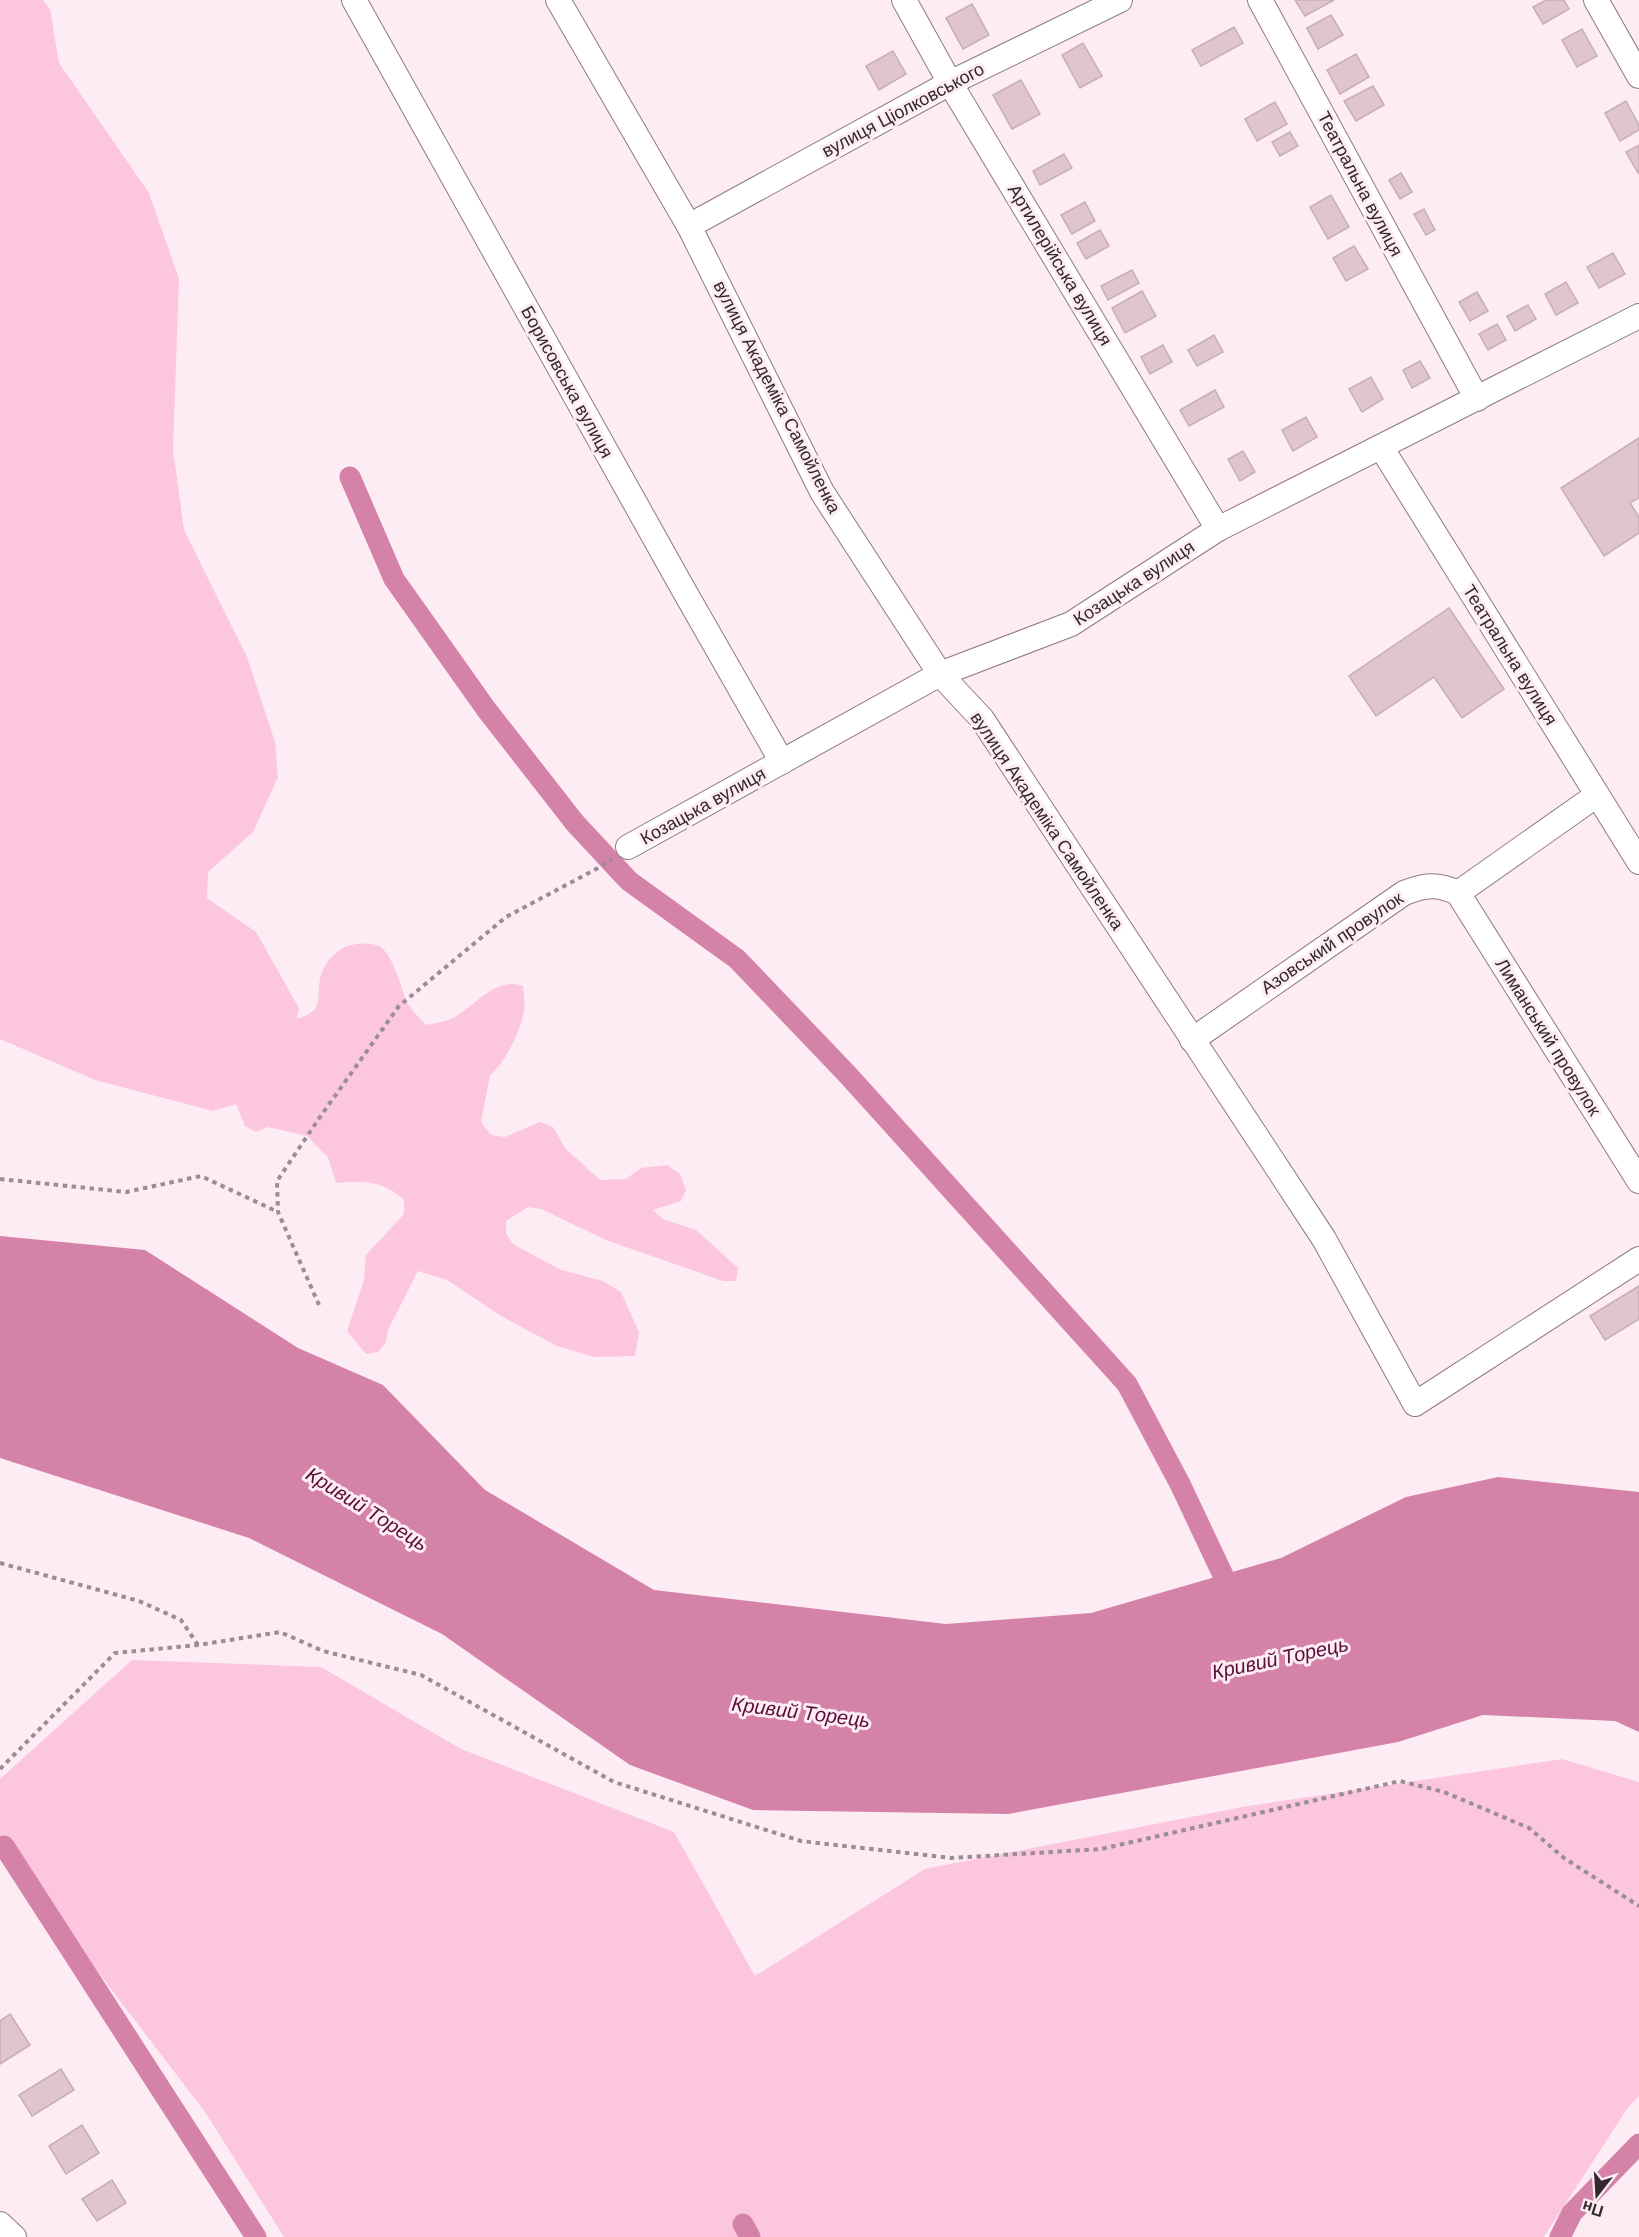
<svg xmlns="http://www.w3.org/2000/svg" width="1639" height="2237" font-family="Helvetica,sans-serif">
<rect width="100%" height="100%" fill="#fdecf3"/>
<!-- green -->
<g fill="#fcc7de">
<path d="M0 0H43L50 9 59 63 149 193 179 279 173 449 184 530 247 657 275 742 278 777 253 832 208 872 207 898 256 932 299 1008 297 1019C304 1016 312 1014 316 1007 320 1000 318 988 320 979 327 953 348 939 376 945 392 948 401 989 408 1004 412 1011 420 1018 426 1025 434 1023 445 1022 453 1018 476 1006 495 976 523 986 524 994 525 1003 524 1011 521 1030 505 1063 490 1075L481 1122 491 1135 505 1137 540 1122 553 1127 565 1148 600 1180 626 1179 641 1168 667 1165 680 1174 686 1190 681 1201 653 1210 663 1219 696 1230 738 1268 736 1281H723L606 1240 541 1209 528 1207 506 1221V1234L513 1244 561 1270 603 1281 621 1292 639 1332 635 1356 594 1357 557 1346 501 1316 447 1280 418 1271 388 1330 386 1342 378 1352 366 1354 347 1331 364 1280 366 1255 404 1214V1200C383 1180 364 1181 336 1183L328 1157 307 1136 268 1127 256 1132 245 1126 236 1104 213 1111 95 1080 0 1039Z"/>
<polygon points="132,1660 321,1667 461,1749 674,1832 755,1976 925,1869 1242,1807 1562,1759 1639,1782 1639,2096 1627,2109 1544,2237 284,2237 205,2112 0,1844 0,1779"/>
</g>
<!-- water -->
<polygon fill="#d582a9" points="0,1236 145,1250 298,1348 383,1385 485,1490 654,1590 946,1624 1091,1613 1281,1558 1406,1497 1498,1477 1639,1492 1639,1732 1615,1721 1483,1715 1398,1742 1008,1814 753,1810 630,1765 442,1634 249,1538 0,1458"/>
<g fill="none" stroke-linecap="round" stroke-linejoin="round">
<!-- canal -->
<g stroke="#d582a9" stroke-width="21">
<polyline points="350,477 394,579 486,709 575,823 629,881 737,959 847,1074 1127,1384 1180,1484 1223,1575"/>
<polyline points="4,1846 256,2237"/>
<polyline points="743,2224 750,2237"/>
<polyline points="1560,2237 1572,2213 1639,2144"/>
</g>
</g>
<!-- building -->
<g fill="#e0c5d0" stroke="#c7adb7" stroke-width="1.5">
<polygon points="1295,0 1334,0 1305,16"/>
<polygon points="1546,0 1564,0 1569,9 1543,24 1533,7"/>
<polygon points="972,4 989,35 963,49 946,18"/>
<polygon points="1331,15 1343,35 1318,49 1307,28"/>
<polygon points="1234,27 1243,43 1201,66 1192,50"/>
<polygon points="1582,29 1597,56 1577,67 1562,40"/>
<polygon points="1083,43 1102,76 1080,88 1062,55"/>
<polygon points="893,51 906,74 879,90 866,66"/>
<polygon points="1356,54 1369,77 1340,94 1327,70"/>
<polygon points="1021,80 1040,114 1012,129 993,95"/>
<polygon points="1373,86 1384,105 1356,121 1344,101"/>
<polygon points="1626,101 1639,125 1639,130 1620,141 1605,113"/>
<polygon points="1275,102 1287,124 1257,141 1245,119"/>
<polygon points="1290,132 1298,146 1280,156 1272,142"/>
<polygon points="1639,145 1639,173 1638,173 1626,152"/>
<polygon points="1064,154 1072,168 1040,185 1033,171"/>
<polygon points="1401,173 1412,192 1400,199 1389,180"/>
<polygon points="1331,195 1349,227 1328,239 1310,207"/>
<polygon points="1085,202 1095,221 1072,234 1061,215"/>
<polygon points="1424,209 1435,230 1426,235 1414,214"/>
<polygon points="1100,230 1109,246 1086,259 1077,243"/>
<polygon points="1354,246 1368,269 1346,281 1333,258"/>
<polygon points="1613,253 1625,274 1599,288 1587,267"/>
<polygon points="1132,270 1139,283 1108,300 1101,286"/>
<polygon points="1566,282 1578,303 1556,315 1545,294"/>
<polygon points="1142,291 1156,316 1125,333 1112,308"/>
<polygon points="1477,292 1488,311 1470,321 1459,302"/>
<polygon points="1528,305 1536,319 1515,331 1507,316"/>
<polygon points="1497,324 1506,340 1488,350 1479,334"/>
<polygon points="1214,335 1223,352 1197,366 1188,350"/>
<polygon points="1163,345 1172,362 1150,374 1141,357"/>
<polygon points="1420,361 1430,378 1412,388 1403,370"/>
<polygon points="1371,377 1383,399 1362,412 1349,389"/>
<polygon points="1215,390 1224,407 1189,426 1180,410"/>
<polygon points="1306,417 1317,437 1293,451 1282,430"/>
<polygon points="1639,438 1639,498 1630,503 1639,517 1639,533 1604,556 1561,488"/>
<polygon points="1243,451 1255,472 1240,481 1228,459"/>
<polygon points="1449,608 1504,689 1462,718 1434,677 1376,716 1349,676"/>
<polygon points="1639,1286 1639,1319 1605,1340 1590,1316"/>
<polygon points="10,2014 30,2045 0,2064 0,2021"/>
<polygon points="61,2069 74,2090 32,2116 19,2095"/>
<polygon points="82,2125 99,2153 66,2174 49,2146"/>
<polygon points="112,2180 126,2203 97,2221 82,2199"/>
</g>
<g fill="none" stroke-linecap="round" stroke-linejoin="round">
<!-- street casing -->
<g stroke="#907882" stroke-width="26">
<g id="street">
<polyline points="354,0 682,587 782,762"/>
<polyline points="558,0 689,226 822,492 940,674 982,719 1324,1239 1415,1404 1639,1259"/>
<polyline points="904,0 950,83 1218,529"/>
<polyline points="1260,0 1477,399"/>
<polyline points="1596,0 1639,76"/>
<polyline points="689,226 950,83 1120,0"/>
<polyline points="1381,447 1639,862"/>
<polyline points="628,847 940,674 1071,624 1218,529 1639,316"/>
<polyline points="1458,893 1639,1181"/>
<path d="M1192 1040 1404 893C1425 885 1437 883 1458 893L1597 795"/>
<polyline points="0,2224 14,2237"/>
</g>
</g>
<!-- path -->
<g stroke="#9a8d93" stroke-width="4" stroke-dasharray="4.5 4.5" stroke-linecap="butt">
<polyline points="0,1179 126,1192 201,1176 278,1212"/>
<polyline points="319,1305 278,1212 277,1181 320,1117 399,1006 506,917 598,868 612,859"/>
<polyline points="0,1563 139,1601 181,1620 198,1645"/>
<polyline points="0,1769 115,1653 198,1645 280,1632 323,1651 421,1675 614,1782 801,1841 951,1858 1101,1849 1400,1781 1444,1792 1529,1828 1564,1858 1639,1906"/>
</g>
<!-- street -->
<use href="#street" stroke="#fff" stroke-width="24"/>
</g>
<g text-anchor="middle" stroke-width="6" stroke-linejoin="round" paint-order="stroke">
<!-- street labels -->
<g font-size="18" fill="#32282d" stroke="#fdecf3">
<text transform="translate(903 110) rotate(-28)" y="6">вулиця Ціолковського</text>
<text transform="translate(1360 184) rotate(62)" y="6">Театральна вулиця</text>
<text transform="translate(1060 265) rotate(59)" y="6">Артилерійська вулиця</text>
<text transform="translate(567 382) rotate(61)" y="6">Борисовська вулиця</text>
<text transform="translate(777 397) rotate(63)" y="6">вулиця Академіка Самойленка</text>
<text transform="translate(1134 583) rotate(-33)" y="6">Козацька вулиця</text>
<text transform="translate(1510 655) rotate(58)" y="6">Театральна вулиця</text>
<text transform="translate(703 806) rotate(-29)" y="6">Козацька вулиця</text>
<text transform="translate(1047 821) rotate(56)" y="6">вулиця Академіка Самойленка</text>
<text transform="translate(1332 943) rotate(-34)" y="6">Азовський провулок</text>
<text transform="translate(1548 1037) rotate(58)" y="6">Лиманський провулок</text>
</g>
<!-- water labels -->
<g font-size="20" font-style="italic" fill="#5a0f3a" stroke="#fdecf3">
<text transform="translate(367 1509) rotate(32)" y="7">Кривий Торець</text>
<text transform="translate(1280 1658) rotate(-12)" y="7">Кривий Торець</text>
<text transform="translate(801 1712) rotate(7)" y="7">Кривий Торець</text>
</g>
</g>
<!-- north arrow -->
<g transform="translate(1597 2195) rotate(197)" stroke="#fdecf3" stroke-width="4.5" paint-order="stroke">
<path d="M0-4.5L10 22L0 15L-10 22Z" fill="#32282d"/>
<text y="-9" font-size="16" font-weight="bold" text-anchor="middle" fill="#32282d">Пн</text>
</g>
</svg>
